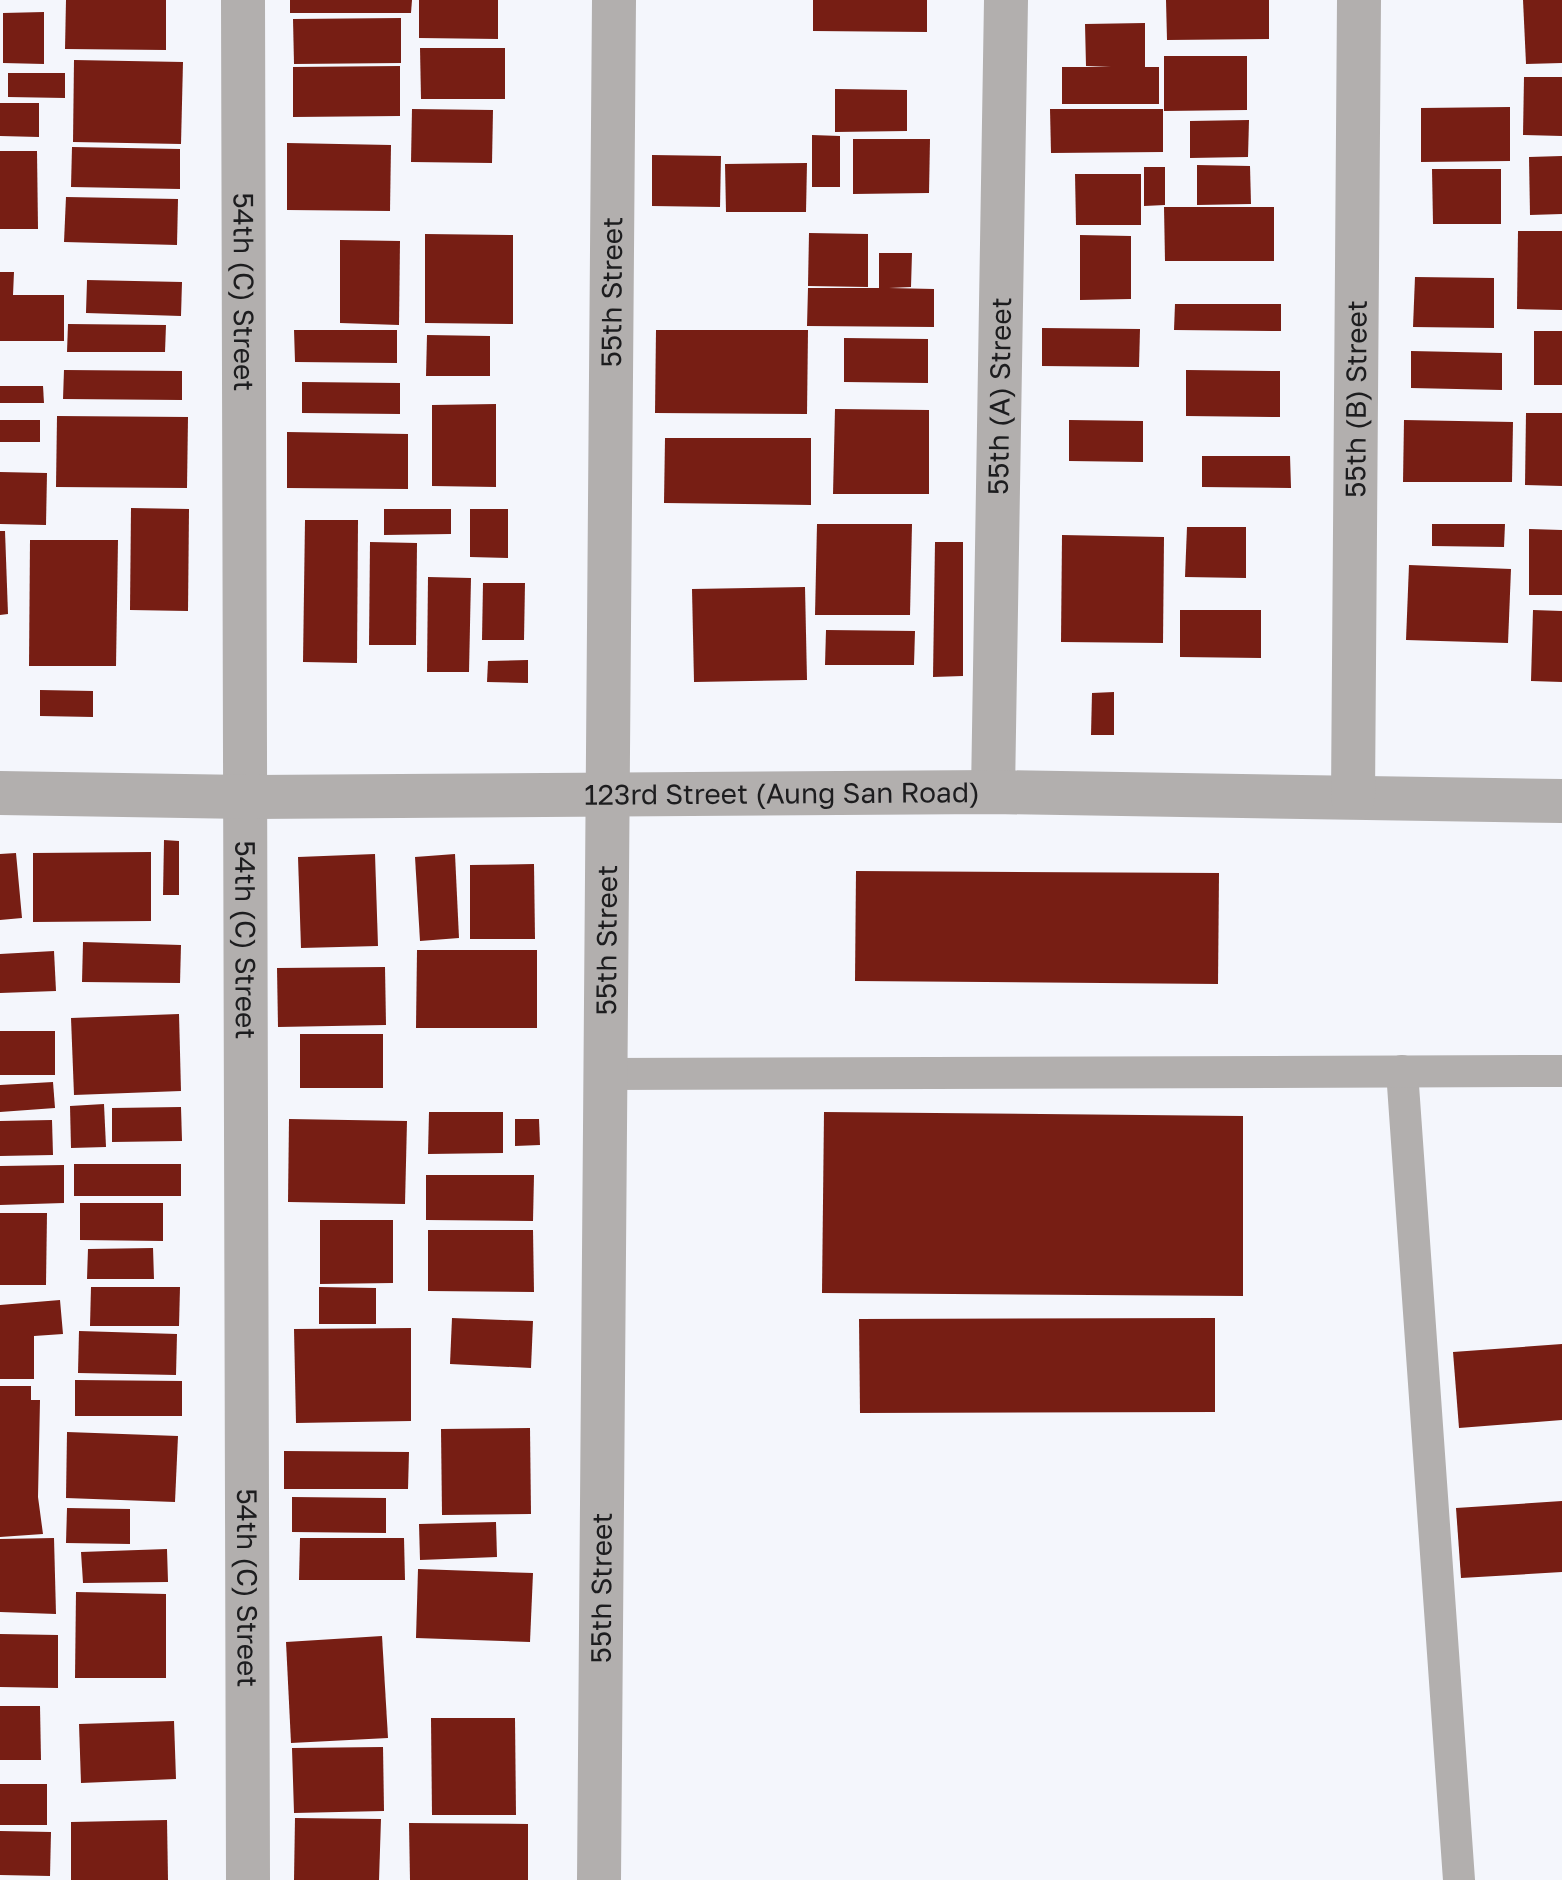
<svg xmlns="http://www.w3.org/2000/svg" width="1562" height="1880" font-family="'Golos Text',sans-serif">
<rect width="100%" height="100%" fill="#f4f6fc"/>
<!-- building -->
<g fill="#771e14">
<polygon points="66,0 166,0 166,50 65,49"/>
<polygon points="290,0 412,0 411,13 290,13"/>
<polygon points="419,0 498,0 498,39 419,38"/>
<polygon points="813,0 927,0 927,32 813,31"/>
<polygon points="1166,0 1269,0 1269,39 1167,40"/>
<polygon points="1523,0 1562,0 1562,63 1526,64"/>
<polygon points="44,12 44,64 3,63 3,13"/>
<polygon points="401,18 401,63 294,64 293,19"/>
<polygon points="1145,23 1145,67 1159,67 1159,104 1062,104 1062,67 1111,67 1086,66 1085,24"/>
<polygon points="420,48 505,48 505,99 421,99"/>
<polygon points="1164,56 1247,56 1247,110 1164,111"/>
<polygon points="74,60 183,62 181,144 73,142"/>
<polygon points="400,66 400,116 293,117 293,67"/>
<polygon points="8,73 65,73 65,98 8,97"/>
<polygon points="1524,77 1562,77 1562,136 1523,135"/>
<polygon points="835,89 907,90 907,131 835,132"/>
<polygon points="0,103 39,103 39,137 0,136"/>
<polygon points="1510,107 1510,161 1421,162 1421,108"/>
<polygon points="412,109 493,110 492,163 411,162"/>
<polygon points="1050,109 1163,109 1163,152 1051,153"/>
<polygon points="1249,120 1248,157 1190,158 1190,121"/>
<polygon points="812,135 840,136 840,187 812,187"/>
<polygon points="853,139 930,139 929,193 853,194"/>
<polygon points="287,143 391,145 390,211 287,210"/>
<polygon points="72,147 180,149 180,189 71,187"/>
<polygon points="0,151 37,151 38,229 0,229"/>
<polygon points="652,155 721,156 720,207 652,206"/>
<polygon points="1562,156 1562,214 1530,215 1529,157"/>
<polygon points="807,163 806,212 726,212 725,164"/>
<polygon points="1197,165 1250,166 1251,204 1197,205"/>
<polygon points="1144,167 1165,167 1165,205 1144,206"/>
<polygon points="1432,169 1501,169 1501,224 1433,224"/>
<polygon points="1075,174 1141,174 1141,225 1076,225"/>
<polygon points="66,197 178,199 177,245 64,242"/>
<polygon points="1164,207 1274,207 1274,261 1165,261"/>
<polygon points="1518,231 1562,231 1562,310 1517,309"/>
<polygon points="809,233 868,234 868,287 808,286"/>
<polygon points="425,234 513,235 513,324 425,323"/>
<polygon points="1080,235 1131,236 1131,299 1080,300"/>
<polygon points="340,240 400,241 399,325 340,323"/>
<polygon points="879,253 912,253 911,287 889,288 934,289 934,327 807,326 808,288 879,288"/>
<polygon points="0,272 14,272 13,295 64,295 64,341 0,341"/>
<polygon points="1415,277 1494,278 1494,328 1413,327"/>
<polygon points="87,280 182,282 181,316 86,313"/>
<polygon points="1175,304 1281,304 1281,331 1174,330"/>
<polygon points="68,324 166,325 165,352 67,352"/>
<polygon points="1042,328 1140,329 1139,367 1042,366"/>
<polygon points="294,330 397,330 397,363 295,362"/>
<polygon points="656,330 808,330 807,414 655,413"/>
<rect x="1534" y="331" width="28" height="54"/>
<polygon points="427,335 490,336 490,376 426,376"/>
<polygon points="844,338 928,339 928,383 844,382"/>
<polygon points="1411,351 1502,353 1502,390 1411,388"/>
<polygon points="64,370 182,371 182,400 63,399"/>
<polygon points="1186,370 1280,371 1280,417 1186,416"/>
<polygon points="302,382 400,383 400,414 302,413"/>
<polygon points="0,386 43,386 44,403 0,403"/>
<polygon points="496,404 496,487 432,486 432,405"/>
<polygon points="835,409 929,410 929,494 833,494"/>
<polygon points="1526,413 1562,413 1562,486 1525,485"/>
<polygon points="57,416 188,417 187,488 56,487"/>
<rect x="0" y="420" width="40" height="22"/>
<polygon points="1069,420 1143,421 1143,462 1069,461"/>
<polygon points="1404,420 1513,422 1512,482 1403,482"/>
<polygon points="287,432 408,434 408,489 287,488"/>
<polygon points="665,438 811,438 811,505 664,503"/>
<polygon points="1202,456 1290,456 1291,488 1202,487"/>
<polygon points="0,472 47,473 46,525 0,524"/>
<polygon points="131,508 189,509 188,611 130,610"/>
<polygon points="384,509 451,509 451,534 384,535"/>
<polygon points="470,509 508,509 508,558 470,557"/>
<polygon points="305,520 358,520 357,663 303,662"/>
<polygon points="817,524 912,524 910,615 815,615"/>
<polygon points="1432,524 1505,524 1504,547 1432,546"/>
<polygon points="1187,527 1246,527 1246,578 1185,577"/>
<polygon points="1529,529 1562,530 1562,595 1529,595"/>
<polygon points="0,531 5,531 8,614 0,615"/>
<polygon points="1062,535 1164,537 1163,643 1061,642"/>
<polygon points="30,540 118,540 116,666 29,666"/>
<polygon points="370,542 417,543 416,645 369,645"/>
<polygon points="935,542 963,542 963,676 933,677"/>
<polygon points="1409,565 1511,569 1508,643 1406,640"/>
<polygon points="428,577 471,578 469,672 427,672"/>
<polygon points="483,583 525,583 524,640 482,640"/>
<polygon points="805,587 807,680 694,682 692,589"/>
<polygon points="1180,610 1261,610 1261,658 1180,657"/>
<polygon points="1533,610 1562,611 1562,682 1531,681"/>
<polygon points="826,630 915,631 914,665 825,665"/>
<polygon points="528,660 528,683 487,682 488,661"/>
<polygon points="40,690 93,691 93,717 40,716"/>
<polygon points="1114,692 1114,735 1091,735 1092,693"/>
<polygon points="164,840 179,841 179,895 163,895"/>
<polygon points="151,852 151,921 33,922 33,853"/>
<polygon points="16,853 22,918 0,920 0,854"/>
<polygon points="375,854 378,946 301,948 298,857"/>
<polygon points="455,854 459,938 420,941 415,857"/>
<polygon points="534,864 535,939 470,939 470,865"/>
<polygon points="856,871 1219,873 1218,984 855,981"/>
<polygon points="83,942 181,945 180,983 82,982"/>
<polygon points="417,950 537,950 537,1028 416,1028"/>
<polygon points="54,951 56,991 0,993 0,954"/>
<polygon points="385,967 386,1025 278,1027 277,968"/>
<polygon points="179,1014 181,1091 74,1095 71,1018"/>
<rect x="0" y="1031" width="55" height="44"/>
<rect x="300" y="1034" width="83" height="54"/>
<polygon points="53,1082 55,1108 0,1112 0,1085"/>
<polygon points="104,1104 106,1147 71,1148 70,1106"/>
<polygon points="181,1107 182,1141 112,1142 112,1108"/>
<polygon points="429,1112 503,1112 503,1153 428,1154"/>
<polygon points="824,1112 1243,1116 1243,1296 822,1293"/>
<polygon points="289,1119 407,1121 405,1204 288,1202"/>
<polygon points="515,1119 539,1119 540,1145 515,1146"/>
<polygon points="52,1120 53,1155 0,1156 0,1121"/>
<rect x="74" y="1164" width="107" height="32"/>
<polygon points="64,1165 64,1203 0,1205 0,1166"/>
<polygon points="426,1175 534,1175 533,1221 426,1220"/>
<polygon points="80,1203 163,1203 163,1241 80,1240"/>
<polygon points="0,1213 47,1213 46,1285 0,1285"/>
<polygon points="320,1220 393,1220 393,1283 320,1284"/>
<polygon points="428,1230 533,1230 534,1292 428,1291"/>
<polygon points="153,1248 154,1279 87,1279 88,1249"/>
<polygon points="91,1287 180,1287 179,1326 90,1326"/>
<polygon points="319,1287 376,1288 376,1324 319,1324"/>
<polygon points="60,1300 63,1334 34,1336 34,1379 0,1379 0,1305"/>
<polygon points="452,1318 533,1321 531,1368 450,1364"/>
<polygon points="1215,1318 1215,1412 860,1413 859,1319"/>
<polygon points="411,1328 411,1421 296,1423 294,1329"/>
<polygon points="79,1331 177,1334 176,1375 78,1373"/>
<polygon points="1562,1344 1562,1420 1459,1428 1453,1352"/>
<polygon points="75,1380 182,1381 182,1416 75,1416"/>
<polygon points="0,1386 31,1386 31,1400 40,1400 38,1497 43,1534 0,1537"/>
<polygon points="530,1428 531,1514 442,1515 441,1429"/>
<polygon points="67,1432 178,1436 175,1502 66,1498"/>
<polygon points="284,1451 409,1452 408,1489 284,1489"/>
<polygon points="292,1497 386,1498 386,1533 292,1532"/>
<polygon points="1562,1501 1562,1572 1461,1578 1456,1508"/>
<polygon points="67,1508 130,1509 130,1544 66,1543"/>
<polygon points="496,1522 497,1557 420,1560 419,1524"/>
<polygon points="54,1538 56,1614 0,1612 0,1539"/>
<polygon points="300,1538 404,1538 405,1580 299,1580"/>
<polygon points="167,1549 168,1582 83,1583 81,1552"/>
<polygon points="418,1569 533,1573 530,1642 416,1638"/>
<polygon points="76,1592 166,1594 166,1678 75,1678"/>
<polygon points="0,1634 58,1635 58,1688 0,1687"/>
<polygon points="382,1636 388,1738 291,1743 286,1642"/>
<polygon points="0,1706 40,1706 41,1760 0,1760"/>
<polygon points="431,1718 515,1718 516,1815 432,1815"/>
<polygon points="174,1721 176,1779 81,1783 79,1724"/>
<polygon points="383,1747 384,1811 294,1813 292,1748"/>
<rect x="0" y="1784" width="47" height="41"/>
<polygon points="295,1818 381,1819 379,1880 294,1880"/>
<polygon points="167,1820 168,1880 71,1880 71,1822"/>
<polygon points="409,1823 528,1824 528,1880 410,1880"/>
<polygon points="0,1831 51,1832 50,1876 0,1875"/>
</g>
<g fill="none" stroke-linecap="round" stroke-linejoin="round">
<!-- lane -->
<g stroke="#b2afae" stroke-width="32">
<polyline points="1402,1071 1459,1880"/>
<polyline points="605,1074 1562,1071"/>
</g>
<!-- street -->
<g stroke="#b2afae" stroke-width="44">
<path id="s1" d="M243 0 248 1880"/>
<path id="s2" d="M993 792 1006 0"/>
<path id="s3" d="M0 793 246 797 993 792 1562 801"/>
<path id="s4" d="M1353 797 1359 0"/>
<path id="s5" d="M599 1880 614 0"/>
</g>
</g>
<g text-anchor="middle" stroke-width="8" stroke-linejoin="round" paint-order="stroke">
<!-- street labels -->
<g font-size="28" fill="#1d1d1f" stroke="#fff">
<text dy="10" stroke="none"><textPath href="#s1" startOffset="292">54th (C) Street</textPath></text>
<text dy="10" stroke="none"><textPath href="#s5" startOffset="1588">55th Street</textPath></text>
<text dy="10" stroke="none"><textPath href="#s2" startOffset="396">55th (A) Street</textPath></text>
<text dy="10" stroke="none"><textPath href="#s4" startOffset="398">55th (B) Street</textPath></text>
<text dy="10" stroke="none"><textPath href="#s3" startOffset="782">123rd Street (Aung San Road)</textPath></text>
<text dy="10" stroke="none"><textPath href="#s1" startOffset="940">54th (C) Street</textPath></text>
<text dy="10" stroke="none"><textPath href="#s5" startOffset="940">55th Street</textPath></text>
<text dy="10" stroke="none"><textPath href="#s1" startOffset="1588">54th (C) Street</textPath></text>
<text dy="10" stroke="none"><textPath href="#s5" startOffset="292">55th Street</textPath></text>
</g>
</g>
</svg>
